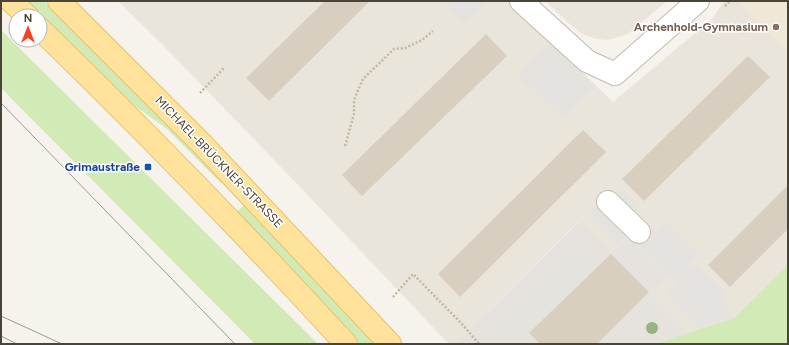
<svg xmlns="http://www.w3.org/2000/svg" width="789" height="345" font-family="Figtree,sans-serif">
<rect width="100%" height="100%" fill="#f6f3ec"/>
<!-- residential -->
<g fill="#eae5da">
<polygon points="118,1 508,1 613,102 712,19 724,1 739,1 788,52 788,265 734,318 690,333 649,292 628,237 611,254 578,222 455,344 451,344 446,341 302,189 161,43"/>
<polygon points="545,1 667,1 628,34 608,40 597,39 584,35 573,27"/>
</g>
<!-- industrial -->
<polygon fill="#e6e2dd" points="579,222 611,253 628,237 667,276 649,292 690,333 655,344 455,344"/>
<!-- education -->
<polygon fill="#efe8d6" points="739,1 788,1 788,52 739,2"/>
<!-- green -->
<g fill="#d2eab5">
<polygon points="24,1 44,1 224,180 221,183 167,129 131,103"/>
<polygon points="1,30 318,344 255,344 1,88"/>
<polygon points="246,203 377,344 357,344 237,212"/>
<polygon points="788,265 788,344 655,344 734,318"/>
</g>
<!-- parking -->
<g fill="#e5e3e0">
<polygon points="442,1 487,1 464,23"/>
<polygon points="550,43 595,86 564,118 518,76"/>
<polygon points="611,192 624,192 637,205 636,213 655,233 667,223 698,254 687,265 689,267 698,267 723,292 723,302 732,311 734,318 699,328 665,293 676,283 628,235 618,245 588,215"/>
</g>
<!-- building -->
<g fill="#d8cfc1">
<polygon points="325,1 370,1 269,101 246,78"/>
<polygon points="486,34 507,56 362,196 342,175"/>
<polygon points="748,56 770,77 644,201 622,179"/>
<polygon points="583,130 606,152 460,297 438,274"/>
<polygon points="788,185 788,229 730,287 708,265"/>
<polygon points="611,254 649,292 597,344 540,344 529,333"/>
</g>
<g fill="none" stroke-linecap="round" stroke-linejoin="round">
<!-- minor casing -->
<g stroke="#c2bbae" stroke-width="24">
<g id="minor">
<polyline points="521,1 587,61 615,74 698,1"/>
<polyline points="608,202 639,232"/>
</g>
</g>
<!-- major casing -->
<g stroke="#e6c16a" stroke-width="24">
<g id="major">
<polyline points="11,1 27,16"/>
<polyline points="59,1 202,144 390,344"/>
<path d="M40 29C145 131 247 236 346 344"/>
</g>
</g>
<!-- path -->
<g stroke="#c4b79f" stroke-width="2.5" stroke-dasharray="2 2" stroke-linecap="butt">
<polyline points="725,6 730,1"/>
<polyline points="200,93 224,68"/>
<polyline points="345,146 354,114 354,100 363,79 394,49 405,48 422,40 433,31"/>
<polyline points="393,297 413,274 462,324 479,344"/>
</g>
<!-- minor -->
<use href="#minor" stroke="#fff" stroke-width="22"/>
<!-- major -->
<use href="#major" stroke="#ffe39c" stroke-width="22"/>
<!-- tram -->
<g stroke="#9a9a9a" stroke-width="1">
<polyline points="1,103 235,344"/>
<polyline points="1,316 62,344"/>
<polyline points="1,336 17,344"/>
</g>
</g>
<!-- trees -->
<circle fill="#97b381" cx="652" cy="328" r="6"/>
<!-- markers -->
<circle fill="#8d6e63" stroke="#fff" stroke-width="1.5" cx="776" cy="27" r="4"/>
<rect fill="#1a4fb4" stroke="#fff" stroke-width="1.5" x="144" y="163" width="8" height="8" rx="2"/>
<g text-anchor="middle" stroke-width="3" stroke-linejoin="round" paint-order="stroke">
<!-- education labels -->
<g font-size="12" font-weight="bold" fill="#785e54" stroke="#fff" text-anchor="end">
<text x="768" y="31">Archenhold-Gymnasium</text>
</g>
<!-- street labels -->
<g font-size="12" fill="#4b4439" stroke="#fff">
<text transform="translate(219 162) rotate(46)" y="4">MICHAEL-BRÜCKNER-STRASSE</text>
</g>
<!-- transit labels -->
<g font-size="12" font-weight="bold" fill="#164399" stroke="#fff" text-anchor="end">
<text x="140" y="171">Grimaustraße</text>
</g>
</g>
<!-- border -->
<rect width="789" height="345" fill="none" stroke="#4b4439" stroke-width="4"/>
<!-- north arrow -->
<g transform="translate(28 28)"><circle r="19" fill="#ffffff" stroke="#b7b4b0"/>
<path d="M0-3L7 15L0 10L-7 15Z" fill="#fc3f1d"/>
<text y="-6" font-size="11" font-weight="bold" text-anchor="middle" fill="#4b4439">N</text>
</g>
</svg>
